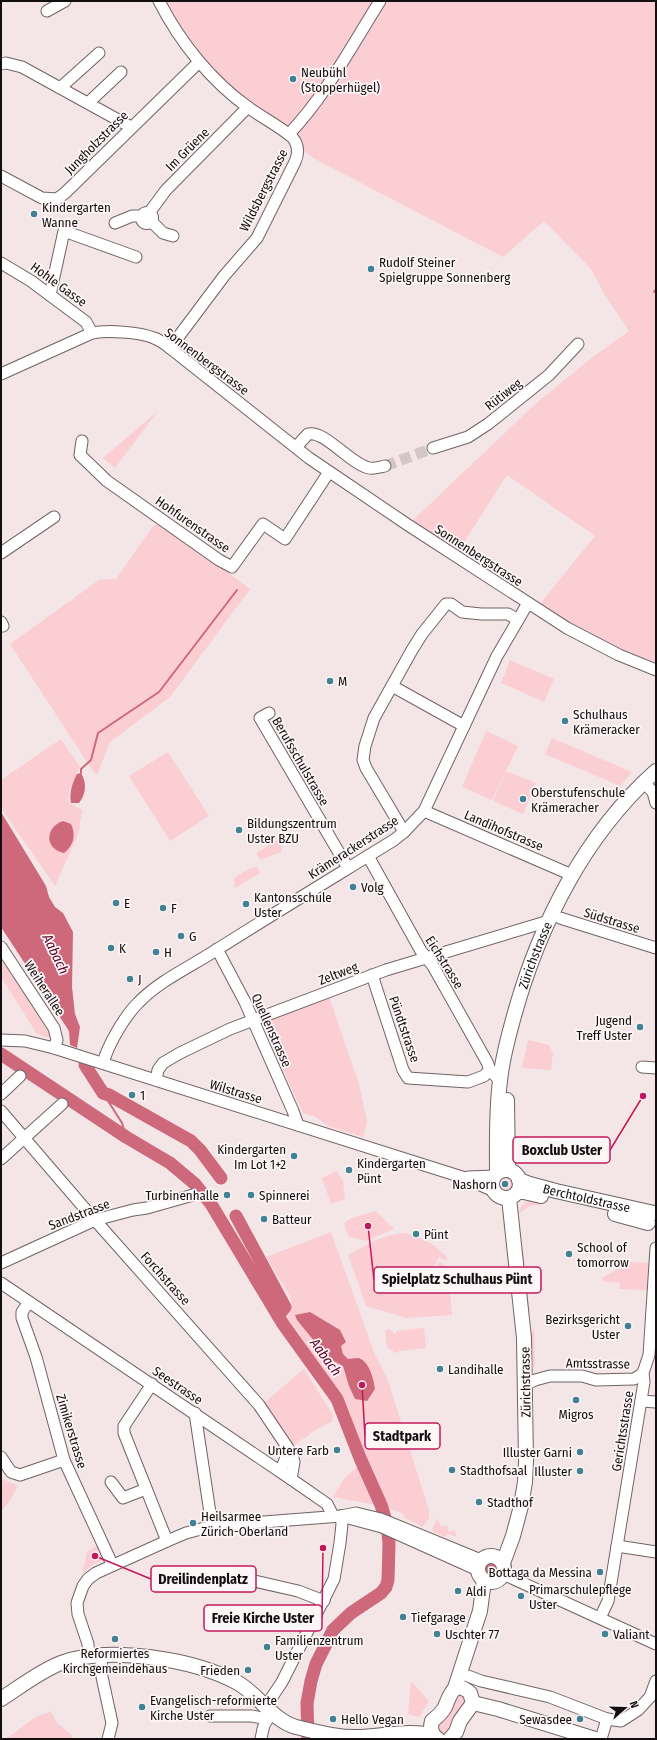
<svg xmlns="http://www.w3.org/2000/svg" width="657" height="1740" font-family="'Fira Sans Condensed',sans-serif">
<rect width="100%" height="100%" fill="#f4e6e7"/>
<!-- green -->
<g fill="#faced3">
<path d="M159 1H656V665C615 649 577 629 539 605L595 536 507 475 455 556 408 525 533 406 590 359 629 331 606 297 591 269 544 221 503 257 313 158 304 151 302 141 296 132 252 105 199 62Z"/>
<polygon points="158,411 115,468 103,458"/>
<polygon points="154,525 165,525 250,589 170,697 110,742 97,775 91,768 10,644 99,580 116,579"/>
<polygon points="510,660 554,679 544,702 501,683"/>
<polygon points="486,731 518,746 492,800 462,787"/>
<polygon points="552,738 632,772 620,786 545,754"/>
<polygon points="61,739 80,767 69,790 68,802 82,810 79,832 55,886 1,808 1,780"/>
<polygon points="168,752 209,816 170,841 129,776"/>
<polygon points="506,771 536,783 523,814 493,801"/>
<polygon points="277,840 280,841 282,849 281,852 261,860 257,855 257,853"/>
<polygon points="257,866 260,873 235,888 234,887 235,877 249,869"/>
<polygon points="1,953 49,1026 53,1039 37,1034 1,977"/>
<polygon points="329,997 359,1084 367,1121 363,1137 328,1126 316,1117 303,1113 267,1035 267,1019"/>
<polygon points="528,1040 549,1045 553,1053 551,1070 522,1068"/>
<polygon points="337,1171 343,1181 345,1199 331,1204 322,1178"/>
<path d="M502 1175C509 1175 514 1181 514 1188L511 1192H504L497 1185 498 1179Z"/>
<polygon points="530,1200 541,1202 539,1205 529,1206 518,1215 521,1206"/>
<polygon points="376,1211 394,1229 366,1241 349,1237 344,1223 352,1218"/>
<polygon points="331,1232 375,1355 387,1378 429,1510 429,1518 423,1527 405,1518 402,1513 377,1505 333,1497 343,1480 365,1460 340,1393 287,1317 292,1306 290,1296 266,1257"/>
<path d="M404 1233C422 1237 433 1243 446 1256L447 1261 439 1257 424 1285C433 1291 442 1290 449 1281L452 1315 406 1318 366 1306 348 1255C365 1246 383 1234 404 1233Z"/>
<polygon points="523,1249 530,1313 527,1306 521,1250"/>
<polygon points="439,1262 447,1267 438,1286 429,1282"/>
<polygon points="630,1262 649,1263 647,1290 619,1289 620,1283 603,1281 602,1278"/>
<polygon points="424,1328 426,1348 400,1351 395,1353 387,1347 385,1331 389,1329 396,1335 396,1331"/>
<polygon points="534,1328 535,1367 531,1364 529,1336"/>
<polygon points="304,1369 333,1415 332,1422 317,1429 293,1446 285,1431 264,1403"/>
<polygon points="1,1476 3,1479 18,1486 11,1499 1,1512"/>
<polygon points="437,1519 438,1519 441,1527 447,1525 449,1532 454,1529 457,1537 449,1534 444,1537 434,1532 432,1529"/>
<polygon points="97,1546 105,1559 93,1565 84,1572 83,1571 87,1552"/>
<polygon points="411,1681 429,1701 419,1717 408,1714"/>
<polygon points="461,1693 467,1699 465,1704 457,1713 449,1731 442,1733 439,1731 438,1725 453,1700"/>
<polygon points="51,1711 57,1723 71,1734 73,1739 6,1739 34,1718"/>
</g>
<!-- water -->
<g fill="#ce697c">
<path d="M81 773C87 783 86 794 79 803H71C69 793 72 783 77 774Z"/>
<polygon points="1,812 46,886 49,897 55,907 63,913 73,932 72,987 75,1014 80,1027 77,1048 70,1045 69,1031 1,927"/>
<path d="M63 821 71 824C76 835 74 845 64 853 44 849 45 827 63 821Z"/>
<path d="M310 1312 340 1330 346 1342 341 1346 343 1354 348 1359C351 1359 355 1358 358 1358 369 1360 374 1380 375 1389L367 1401 355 1399 349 1386 343 1366 328 1358 297 1320 295 1315Z"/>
<circle cx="491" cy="1569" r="7"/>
</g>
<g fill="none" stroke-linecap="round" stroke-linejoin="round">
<!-- stream -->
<g stroke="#ce697c" stroke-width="2">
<polyline points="654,292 656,289"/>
<polyline points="81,773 81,769 91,760 98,733 159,692 237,590"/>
<polyline points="103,1093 122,1123 126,1137"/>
</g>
<!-- river -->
<g stroke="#ce697c" stroke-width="13">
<polyline points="1,1054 126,1137 170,1163 195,1184 211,1204 283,1324 337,1399 360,1458 381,1505 387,1524 389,1543 388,1580 386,1587 381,1593 351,1613 333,1630 316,1664 311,1681 307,1703 308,1739"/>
<polyline points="85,1065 103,1093 109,1095 191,1141 200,1150 221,1178"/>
<polyline points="236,1216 285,1307 278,1316"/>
</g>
<!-- minor-tunnel -->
<polyline stroke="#d2c6c7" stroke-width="11" stroke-dasharray="11 5.5" stroke-linecap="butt" points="385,466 433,448"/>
<!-- minor casing -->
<g stroke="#6f6364" stroke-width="13">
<g id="minor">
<path d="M159 1C180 42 211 81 249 108 263 118 279 126 292 137 299 145 299 153 295 162L257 238 224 276 170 348"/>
<polyline points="47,11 65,1"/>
<polyline points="1,64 6,63 22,67 131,127"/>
<polyline points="60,88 99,53"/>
<polyline points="88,103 121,72"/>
<path d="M289 134C326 95 351 47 380 1"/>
<polyline points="1,176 42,198 57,199 65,193 199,62"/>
<circle cx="147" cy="218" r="5.5"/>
<polyline points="149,213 166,190 248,107"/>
<polyline points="152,222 163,233 173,236"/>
<polyline points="115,223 132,216 142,216"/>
<polyline points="1,263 31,281 86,322 92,333"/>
<polyline points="50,295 64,231 136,257"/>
<path d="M1 374 92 333C108 330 139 332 154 338 160 340 165 344 170 348L309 458 408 525 567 628 619 655 656 670"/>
<polyline points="82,441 80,455 107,481 219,560 232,567 263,524 285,539 329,472"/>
<path d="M296 447 308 434C325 430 350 464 369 468 374 469 380 467 385 466"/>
<polyline points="433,448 468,437 488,424 549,375 578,344"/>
<polyline points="1,553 54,517"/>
<polyline points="1,622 3,626"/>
<polyline points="392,686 464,726"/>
<polyline points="269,713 260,718 348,868"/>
<polyline points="649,788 653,792 656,803"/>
<polyline points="424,811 572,875"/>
<polyline points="404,832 366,768 363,760 365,746 374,718 412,650 422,634 446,604 451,604 462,612 481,614 508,614 518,620"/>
<polyline points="368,856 421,951 433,966 487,1062 490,1070 500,1081"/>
<polyline points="560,918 656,948"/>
<polyline points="1,947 54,1028 57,1040 54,1048"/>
<polyline points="217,949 245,1002 293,1111 298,1125"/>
<polyline points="372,975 403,1070 408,1078 468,1082 484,1076 490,1070"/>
<polyline points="1,1040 25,1041 54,1048 462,1177 494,1191"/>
<path d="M103 1063C108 1045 124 1017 138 1003 159 981 188 968 213 952 273 914 334 877 394 840L404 832 424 811 497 656 528 603"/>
<polyline points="642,1067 656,1068"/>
<polyline points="156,1080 158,1070 163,1063 180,1053 230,1029 386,970 549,921"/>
<polyline points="1,1094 20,1076"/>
<polyline points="1,1111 86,1210 259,1405 292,1454 294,1462 291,1479"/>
<polyline points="1,1159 62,1104"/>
<polyline points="468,1177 494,1176"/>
<polyline points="1,1263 95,1220 133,1210 147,1208 193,1195"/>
<polyline points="1,1283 291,1479 327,1504 333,1516"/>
<polyline points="29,1302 22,1312 22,1318 36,1357 64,1460 112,1564"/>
<polyline points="152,1384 124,1426 124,1433 167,1541"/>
<polyline points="525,1385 535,1380 550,1376 582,1376 596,1380 634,1379 641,1375 644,1370 649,1355 656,1248"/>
<polyline points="641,1401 656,1402"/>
<polyline points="195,1413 212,1526"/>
<polyline points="1,1457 11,1472 20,1475 64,1460"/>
<path d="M280 1471C285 1461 288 1456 285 1445"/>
<polyline points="111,1482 123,1498 146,1489"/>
<polyline points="341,1516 382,1527 478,1570"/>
<polyline points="617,1546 656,1552"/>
<polyline points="219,1573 298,1591 324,1601"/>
<polyline points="503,1574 656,1644"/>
<polyline points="600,1618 608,1601 644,1382 643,1373"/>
<polyline points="101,1656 102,1677 112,1723 108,1739"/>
<polyline points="89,1657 88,1644 78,1614 77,1603 83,1586 88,1579 96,1573 167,1541 186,1533 212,1526 341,1516 356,1513 381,1519 481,1560"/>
<polyline points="468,1676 481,1681 550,1697 607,1719 601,1739"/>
<polyline points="266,1706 282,1682 334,1579 340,1543 342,1524 341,1516"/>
<polyline points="210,1716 252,1716 267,1719"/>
<polyline points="607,1719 621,1721 638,1710 650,1697 656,1681"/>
<path d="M261 1739C263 1730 263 1722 271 1716"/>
</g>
</g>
<!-- major casing -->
<g stroke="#6f6364" stroke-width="16">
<g id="major">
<polyline points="507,1100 508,1170"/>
<circle cx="506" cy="1184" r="14"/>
<path id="s1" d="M497 1172C497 1142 496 1112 500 1081 502 1059 508 1038 514 1016 539 925 585 834 656 771"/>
<path id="s2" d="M519 1180 530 1184 556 1191 654 1213"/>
<polyline points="518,1192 524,1192 541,1196"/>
<polyline points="615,1214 648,1223"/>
<circle cx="491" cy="1569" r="13"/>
<polyline points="503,1563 513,1536 521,1506 525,1482 526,1461 524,1338 509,1198"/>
<polyline points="455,1688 480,1611 484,1580"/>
<path d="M1 1699C20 1687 40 1671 61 1663 108 1645 194 1659 238 1683 259 1695 272 1720 296 1727 317 1732 339 1738 361 1737 386 1736 410 1729 434 1736"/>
<polyline points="473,1703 498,1709 595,1739"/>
<path d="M438 1739C431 1735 430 1728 432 1721 437 1717 442 1713 445 1707 450 1695 454 1679 470 1693L473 1703 460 1721 456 1732 450 1739"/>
</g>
</g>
<!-- minor -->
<use href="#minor" stroke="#fff" stroke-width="11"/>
<!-- major -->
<use href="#major" stroke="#fff" stroke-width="14"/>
</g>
<!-- markers -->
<g fill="#408193" stroke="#fdf5f6" stroke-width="1.5">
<circle cx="293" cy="79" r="4"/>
<circle cx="34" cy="214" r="4"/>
<circle cx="371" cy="269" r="4"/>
<circle cx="330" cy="681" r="4"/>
<circle cx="565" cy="721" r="4"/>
<circle cx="523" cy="799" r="4"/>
<circle cx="239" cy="830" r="4"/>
<circle cx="353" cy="887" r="4"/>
<circle cx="116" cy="903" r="4"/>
<circle cx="246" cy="904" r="4"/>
<circle cx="163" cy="908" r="4"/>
<circle cx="181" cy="936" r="4"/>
<circle cx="111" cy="948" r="4"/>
<circle cx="156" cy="952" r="4"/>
<circle cx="130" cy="979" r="4"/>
<circle cx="640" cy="1027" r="4"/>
<circle cx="132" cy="1095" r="4"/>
<circle cx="294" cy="1156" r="4"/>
<circle cx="349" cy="1170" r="4"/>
<circle cx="505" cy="1184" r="4"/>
<circle cx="227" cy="1195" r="4"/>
<circle cx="251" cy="1195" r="4"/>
<circle cx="264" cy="1219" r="4"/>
<circle cx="416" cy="1234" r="4"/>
<circle cx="569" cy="1254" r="4"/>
<circle cx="628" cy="1326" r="4"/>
<circle cx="440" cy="1369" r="4"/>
<circle cx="576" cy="1400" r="4"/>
<circle cx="337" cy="1450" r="4"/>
<circle cx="580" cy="1452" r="4"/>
<circle cx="452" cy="1470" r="4"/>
<circle cx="580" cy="1471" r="4"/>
<circle cx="479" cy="1502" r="4"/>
<circle cx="193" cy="1523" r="4"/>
<circle cx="600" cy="1572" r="4"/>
<circle cx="458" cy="1591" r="4"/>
<circle cx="521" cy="1596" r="4"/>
<circle cx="403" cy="1617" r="4"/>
<circle cx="437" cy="1634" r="4"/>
<circle cx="605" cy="1634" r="4"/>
<circle cx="115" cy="1639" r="4"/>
<circle cx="267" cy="1647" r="4"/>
<circle cx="248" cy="1670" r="4"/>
<circle cx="142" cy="1707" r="4"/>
<circle cx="333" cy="1719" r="4"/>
<circle cx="580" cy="1719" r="4"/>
</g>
<g text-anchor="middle" stroke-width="3.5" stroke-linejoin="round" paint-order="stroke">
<!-- poi labels -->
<g font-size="13" fill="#130e0f" stroke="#fdf5f6" text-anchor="start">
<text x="301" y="77">Neubühl<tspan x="301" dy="15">(Stopperhügel)</tspan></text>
<text x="42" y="212">Kindergarten<tspan x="42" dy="15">Wanne</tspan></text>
<text x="379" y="267">Rudolf Steiner<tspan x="379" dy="15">Spielgruppe Sonnenberg</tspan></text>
<text x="338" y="686">M</text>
<text x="573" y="719">Schulhaus<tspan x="573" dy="15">Krämeracker</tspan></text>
<text x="531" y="797">Oberstufenschule<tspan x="531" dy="15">Krämeracher</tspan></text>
<text x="247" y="828">Bildungszentrum<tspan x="247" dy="15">Uster BZU</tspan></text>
<text x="361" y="892">Volg</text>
<text x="254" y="902">Kantonsschule<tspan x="254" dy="15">Uster</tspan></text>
<text x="124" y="908">E</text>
<text x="171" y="913">F</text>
<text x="189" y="941">G</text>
<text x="119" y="953">K</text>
<text x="164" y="957">H</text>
<text x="138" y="984">J</text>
<text x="632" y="1025" text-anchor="end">Jugend<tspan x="632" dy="15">Treff Uster</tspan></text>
<text x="140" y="1100">1</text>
<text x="286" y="1154" text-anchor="end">Kindergarten<tspan x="286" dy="15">Im Lot 1+2</tspan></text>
<text x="357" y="1168">Kindergarten<tspan x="357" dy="15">Pünt</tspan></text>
<text x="497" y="1189" text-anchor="end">Nashorn</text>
<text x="219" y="1200" text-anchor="end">Turbinenhalle</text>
<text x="259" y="1200">Spinnerei</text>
<text x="272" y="1224">Batteur</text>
<text x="424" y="1239">Pünt</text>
<text x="577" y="1252">School of<tspan x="577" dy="15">tomorrow</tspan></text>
<text x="620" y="1324" text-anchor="end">Bezirksgericht<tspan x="620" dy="15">Uster</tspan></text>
<text x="448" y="1374">Landihalle</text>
<text x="576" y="1419" text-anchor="middle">Migros</text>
<text x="329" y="1455" text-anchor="end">Untere Farb</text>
<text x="572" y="1457" text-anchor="end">Illuster Garni</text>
<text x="460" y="1475">Stadthofsaal</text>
<text x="572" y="1476" text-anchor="end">Illuster</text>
<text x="487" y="1507">Stadthof</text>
<text x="201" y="1521">Heilsarmee<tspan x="201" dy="15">Zürich-Oberland</tspan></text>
<text x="592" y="1577" text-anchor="end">Bottaga da Messina</text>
<text x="529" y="1594">Primarschulepflege<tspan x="529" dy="15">Uster</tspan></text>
<text x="466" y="1596">Aldi</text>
<text x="411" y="1622">Tiefgarage</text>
<text x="445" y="1639">Uschter 77</text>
<text x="613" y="1639">Valiant</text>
<text x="275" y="1645">Familienzentrum<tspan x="275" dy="15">Uster</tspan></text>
<text x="115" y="1658" text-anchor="middle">Reformiertes<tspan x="115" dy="15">Kirchgemeindehaus</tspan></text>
<text x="240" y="1675" text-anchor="end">Frieden</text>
<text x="150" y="1705">Evangelisch-reformierte<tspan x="150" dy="15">Kirche Uster</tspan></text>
<text x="341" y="1724">Hello Vegan</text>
<text x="572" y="1724" text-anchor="end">Sewasdee</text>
</g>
<!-- street labels -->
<g font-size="13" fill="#130e0f" stroke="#fdf5f6">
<text transform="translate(96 142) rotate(-45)" y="5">Jungholzstrasse</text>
<text transform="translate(187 149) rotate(-45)" y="5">Im Grüene</text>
<text transform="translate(263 190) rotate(-63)" y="5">Wildsbergstrasse</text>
<text transform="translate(59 284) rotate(36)" y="5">Hohle Gasse</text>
<text transform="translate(207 361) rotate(37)" y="5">Sonnenbergstrasse</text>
<text transform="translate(503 394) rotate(-38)" y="5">Rütiweg</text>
<text transform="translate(193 524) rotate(35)" y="5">Hohfurenstrasse</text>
<text transform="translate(479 555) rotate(33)" y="5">Sonnenbergstrasse</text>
<text transform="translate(301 761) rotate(60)" y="5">Berufsschulstrasse</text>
<text transform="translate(504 830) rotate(23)" y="5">Landihofstrasse</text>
<text transform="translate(353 847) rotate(-33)" y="5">Krämerackerstrasse</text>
<text transform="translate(612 920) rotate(17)" y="5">Südstrasse</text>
<text dy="5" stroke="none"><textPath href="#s1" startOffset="222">Zürichstrasse</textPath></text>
<text transform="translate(445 962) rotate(58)" y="5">Eichstrasse</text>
<text transform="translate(338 973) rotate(-21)" y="5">Zeltweg</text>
<text transform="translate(45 988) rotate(57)" y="5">Weiherallee</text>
<text transform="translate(405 1029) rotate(71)" y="5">Pündtstrasse</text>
<text transform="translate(272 1030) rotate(66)" y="5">Quellenstrasse</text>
<text transform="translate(236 1091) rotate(17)" y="5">Wilstrasse</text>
<text dy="5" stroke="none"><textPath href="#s2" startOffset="70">Berchtoldstrasse</textPath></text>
<text transform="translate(79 1214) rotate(-21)" y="5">Sandstrasse</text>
<text transform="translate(166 1278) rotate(48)" y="5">Forchstrasse</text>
<text transform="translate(598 1363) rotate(1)" y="5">Amtsstrasse</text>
<text transform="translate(525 1382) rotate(-91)" y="5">Zürichstrasse</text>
<text transform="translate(178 1385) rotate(34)" y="5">Seestrasse</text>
<text transform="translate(72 1431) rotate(73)" y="5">Zimikerstrasse</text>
<text transform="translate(622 1431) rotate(-81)" y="5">Gerichtsstrasse</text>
</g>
<!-- water labels -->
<g font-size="14" font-style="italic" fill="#5f0022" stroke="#fdf5f6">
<text transform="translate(56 954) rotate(64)" y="5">Aabach</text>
<text transform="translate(326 1357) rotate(54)" y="5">Aabach</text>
</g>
</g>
<!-- callouts -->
<path fill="none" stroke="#c2185b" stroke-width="1.5" d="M643 1096L610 1150M368 1226L374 1280M362 1385L365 1436M95 1556L151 1579M323 1548L322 1618"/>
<g fill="#c2185b" stroke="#fdf5f6" stroke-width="1.5">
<circle cx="643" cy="1096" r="4"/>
<circle cx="368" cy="1226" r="4"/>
<circle cx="362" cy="1385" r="4"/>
<circle cx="95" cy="1556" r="4"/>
<circle cx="323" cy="1548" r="4"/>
</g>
<g fill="#fdf5f6" stroke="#c2185b" stroke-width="1.5">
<rect x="513" y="1137" width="97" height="26" rx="4"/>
<rect x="374" y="1267" width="167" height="26" rx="4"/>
<rect x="365" y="1423" width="75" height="26" rx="4"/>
<rect x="151" y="1566" width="105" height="26" rx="4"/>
<rect x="204" y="1605" width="118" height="26" rx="4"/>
</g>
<g font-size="14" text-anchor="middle" font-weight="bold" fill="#130e0f">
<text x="562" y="1155">Boxclub Uster</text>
<text x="457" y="1284">Spielplatz Schulhaus Pünt</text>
<text x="402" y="1441">Stadtpark</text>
<text x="203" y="1584">Dreilindenplatz</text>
<text x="263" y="1623">Freie Kirche Uster</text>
</g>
<!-- border -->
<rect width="657" height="1740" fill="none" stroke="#130e0f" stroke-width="4"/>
<!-- north arrow -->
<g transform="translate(625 1708) rotate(70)" stroke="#fdf5f6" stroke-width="3" paint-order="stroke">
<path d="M0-3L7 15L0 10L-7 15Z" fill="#130e0f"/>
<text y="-6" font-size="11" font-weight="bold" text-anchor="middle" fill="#130e0f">N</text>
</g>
</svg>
